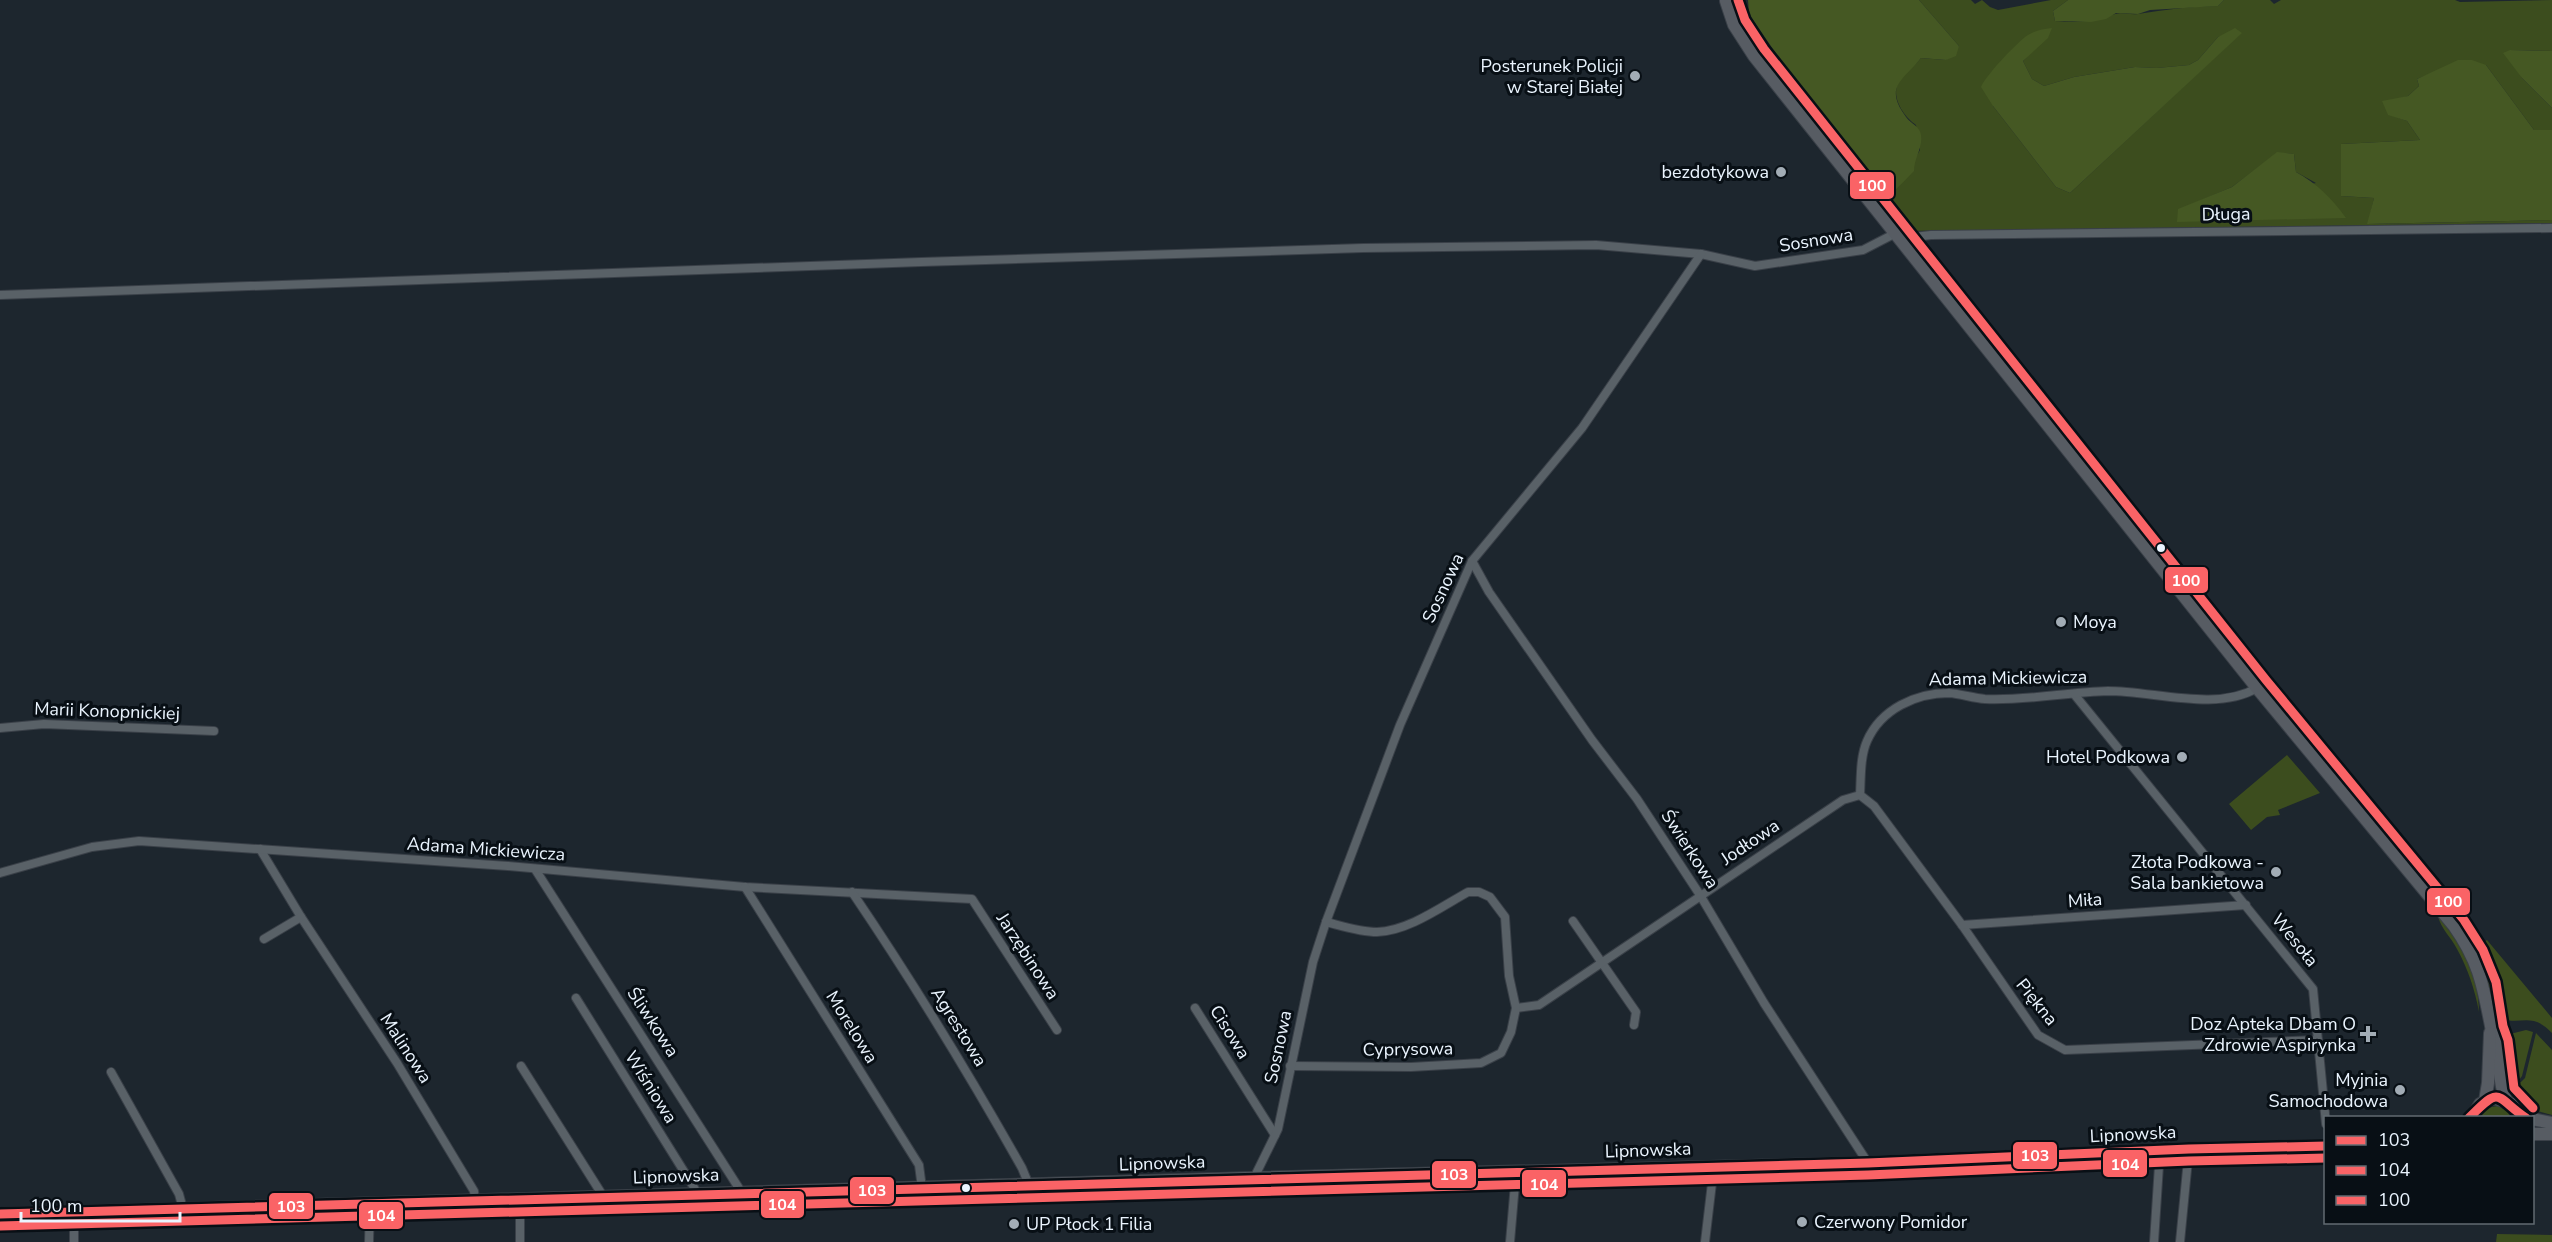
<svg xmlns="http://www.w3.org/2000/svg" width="2552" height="1242" font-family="'Nunito Sans',sans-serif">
<rect width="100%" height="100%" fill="#1d262e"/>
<!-- green -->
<g fill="#3c4d1e" fill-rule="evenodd">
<path d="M1738 0H1743C1737 19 1759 42 1770 56L1769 64C1756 46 1736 23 1738 0Z"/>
<path d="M1919 0H1971L1975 4 1982 0 1990 7 1998 10 2051 0H2068L2053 11 2055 21C2079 23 2092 22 2115 14 2122 12 2130 15 2138 14 2165 10 2190 6 2218 6L2224 0H2270L2274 4 2281 0H2455L2460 2 2552 0V51L2510 50 2522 78 2552 108V130H2534L2486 65 2437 71 2417 79 2419 86 2408 96 2397 100 2388 114 2407 121 2420 140 2341 144V196L2374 198 2368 224 2552 220V223L1904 231 1895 225 1880 206 1900 185 1920 150 1916 125C1904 117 1891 98 1898 83 1902 74 1915 66 1921 58L1946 60 1959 46ZM2241 33 2070 193 2056 187 1993 106 2004 60 2017 46 2034 49 2023 61 2032 79 2044 86 2074 77 2135 67 2157 68 2189 65 2198 60 2218 37ZM2277 153 2294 154 2296 172 2316 183 2178 210 2232 187Z"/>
<polygon points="2287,755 2320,793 2278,810 2280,815 2267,817 2251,830 2229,804"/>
<path d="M2438 916C2461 945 2479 974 2479 1012 2475 990 2468 969 2457 949 2451 937 2441 929 2438 916Z"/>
<path d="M2487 940 2552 1018V1033C2530 1009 2516 1029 2501 1016 2497 1013 2480 959 2477 950L2479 945Z"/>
<polygon points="2526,1030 2533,1032 2522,1076 2519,1080 2510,1081 2506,1075 2503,1075 2501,1044 2510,1034"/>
<polygon points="2536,1033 2552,1050 2552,1115 2534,1110 2513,1084 2521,1082 2525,1078"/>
<path d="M2504 1084H2510L2535 1114 2531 1116C2518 1109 2510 1097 2504 1084Z"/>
<polygon points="2497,1106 2506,1110 2511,1117 2480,1117 2487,1108"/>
<polygon points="2497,1234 2552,1235 2552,1242 2496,1242"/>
</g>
<!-- forest -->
<g fill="#455823">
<path d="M1748 0H1919L1959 46 1956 56 1946 60 1921 58C1904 80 1883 86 1906 117 1911 124 1920 126 1921 135 1923 148 1914 158 1914 171L1881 205 1774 68 1779 58 1749 14Z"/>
<polygon points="2068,0 2224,0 2218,6 2150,10 2138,14 2116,13 2106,19 2091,22 2055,21 2053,11"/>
<path d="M2052 28 2048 38 2023 61 2032 79 2044 86 2074 77 2135 67 2157 68 2189 65 2198 60 2218 37 2235 28 2242 33 2070 193 2056 187 1993 106 1981 87C1986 75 2014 46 2025 37 2033 31 2042 29 2052 28Z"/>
<polygon points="2510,50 2552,51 2552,108 2522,78 2503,53"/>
<polygon points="2458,60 2472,60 2486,65 2534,130 2552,130 2552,220 2367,224 2374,198 2341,196 2341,144 2420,140 2407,121 2388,115 2382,101 2408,96 2419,86 2417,79"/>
<path d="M2277 152 2294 154 2296 172C2317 184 2331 197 2346 218L2177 222 2178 209 2232 187Z"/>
</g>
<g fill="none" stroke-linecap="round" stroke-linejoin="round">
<!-- minor casing -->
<g stroke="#3a4048" stroke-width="10">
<g id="minor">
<polyline points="1903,244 1914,237 1931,235 2552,228"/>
<polyline points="0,295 921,262 1363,248 1596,245 1701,254 1755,266 1863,250 1894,234"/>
<polyline points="1472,561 1489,592 1592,740 1637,799 1700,895 1764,1003 1868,1163"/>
<polyline points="2074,694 2313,989 2326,1124"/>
<polyline points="0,728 44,724 214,731"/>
<polyline points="1860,795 1874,806 1962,925 2038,1035 2065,1050 2318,1040"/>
<path d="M1860 795C1861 777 1860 757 1867 741 1881 709 1916 693 1949 693 1961 694 1973 698 1985 699 2026 701 2068 692 2108 691 2154 691 2216 712 2257 688"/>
<polyline points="260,849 301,917 397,1063 474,1191 475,1201"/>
<polyline points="535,869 742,1193"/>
<polyline points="0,873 92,847 139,841 508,866 745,887 972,899 1057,1030"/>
<polyline points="745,887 919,1165 922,1188"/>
<path d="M852 892C913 982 969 1074 1022 1168L1029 1185"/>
<polyline points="1573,921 1636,1012 1634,1025"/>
<polyline points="1962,925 2246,905"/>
<polyline points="264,939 301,917"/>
<polyline points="576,998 698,1194"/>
<polyline points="1195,1008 1275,1135"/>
<polyline points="1516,1008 1539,1005 1843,800 1860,795"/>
<polyline points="521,1066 603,1196"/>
<path d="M1290 1066 1411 1067 1481 1063 1501 1053 1511 1032 1516 1008 1509 976 1505 917 1490 897 1479 892H1468C1441 907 1408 931 1377 932 1360 932 1342 926 1326 922"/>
<polyline points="111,1072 179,1194 183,1209"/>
<polyline points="1254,1178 1278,1129 1313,962 1326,922 1400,725 1472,561 1582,428 1701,254"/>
<polyline points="74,1242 74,1212"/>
<polyline points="369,1242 370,1203"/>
<polyline points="520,1242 520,1200"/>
<polyline points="1510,1242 1516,1172"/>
<polyline points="1705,1242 1714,1166"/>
<polyline points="2154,1242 2160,1150"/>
<polyline points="2180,1242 2189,1149"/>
</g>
</g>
<!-- secondary casing -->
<g stroke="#3a4048" stroke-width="14">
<g id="secondary">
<path d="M1726 1 1734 25 1754 56 2257 688 2454 926C2479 961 2483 986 2491 1026 2492 1034 2496 1041 2497 1049 2500 1066 2499 1084 2506 1100"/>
<polyline points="2485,1101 2488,1083 2490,1033"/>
<polyline points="2472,1118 2480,1104 2494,1098 2512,1104 2521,1118"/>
<polyline points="2532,1119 2552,1123"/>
<polyline points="2532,1134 2552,1134"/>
<polyline points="0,1214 1254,1178 1868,1163 2189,1149 2326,1146"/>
</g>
</g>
<!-- minor -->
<use href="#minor" stroke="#596167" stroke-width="8"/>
<!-- secondary -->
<use href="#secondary" stroke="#575c63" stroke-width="12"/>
<!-- bus-1 casing -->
<g stroke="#080f15" stroke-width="14">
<g id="bus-1">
<path d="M2469 1118C2502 1084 2495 1097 2526 1118"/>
<polyline points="0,1214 1868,1163 2189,1149 2326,1146"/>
</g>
</g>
<!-- bus-2 casing -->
<g stroke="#080f15" stroke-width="14">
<polyline id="bus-2" points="0,1226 1868,1175 2189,1161 2326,1158"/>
</g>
<!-- bus-3 casing -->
<g stroke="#080f15" stroke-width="14">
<polyline id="bus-3" points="1738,0 1745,20 1764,49 2266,680 2464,920 2483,950 2496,982 2503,1026 2508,1040 2514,1088 2533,1108"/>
</g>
<!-- bus-1 -->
<use href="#bus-1" stroke="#fa6366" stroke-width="9"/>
<!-- bus-2 -->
<use href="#bus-2" stroke="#fa6366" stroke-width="9"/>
<!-- bus-3 -->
<use href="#bus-3" stroke="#fa6366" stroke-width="9"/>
</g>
<!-- markers -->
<g fill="#a2acb5" stroke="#080f15" stroke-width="2">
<circle cx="1635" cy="76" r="6"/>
<circle cx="1781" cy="172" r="6"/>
<circle cx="2061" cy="622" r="6"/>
<circle cx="2182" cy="757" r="6"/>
<circle cx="2276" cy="872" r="6"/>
<path d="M2365 1025h6v6h6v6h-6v6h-6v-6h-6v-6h6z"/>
<circle cx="2400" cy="1090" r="6"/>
<circle cx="1802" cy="1222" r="6"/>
<circle cx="1014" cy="1224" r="6"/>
</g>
<g fill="#eaf4fe" stroke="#080f15" stroke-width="2">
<circle cx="2161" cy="548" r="5"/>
<circle cx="966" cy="1188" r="5"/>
</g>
<g text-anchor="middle" stroke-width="6" stroke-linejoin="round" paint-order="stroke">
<!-- poi labels -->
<g font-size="18" fill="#eaf4fe" stroke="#080f15" text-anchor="end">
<text x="1623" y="72">Posterunek Policji<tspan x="1623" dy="21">w Starej Białej</tspan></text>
<text x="1769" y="178">bezdotykowa</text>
<text x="2073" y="628" text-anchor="start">Moya</text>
<text x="2170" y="763">Hotel Podkowa</text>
<text x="2264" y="868">Złota Podkowa -<tspan x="2264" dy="21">Sala bankietowa</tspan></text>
<text x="2356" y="1030">Doz Apteka Dbam O<tspan x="2356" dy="21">Zdrowie Aspirynka</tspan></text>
<text x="2388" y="1086">Myjnia<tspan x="2388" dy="21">Samochodowa</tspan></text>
<text x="1814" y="1228" text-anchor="start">Czerwony Pomidor</text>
<text x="1026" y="1230" text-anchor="start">UP Płock 1 Filia</text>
</g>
<!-- street labels -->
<g font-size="18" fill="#eaf4fe" stroke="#080f15">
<text transform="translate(2226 214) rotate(-1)" y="6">Długa</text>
<text transform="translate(1816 240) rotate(-9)" y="6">Sosnowa</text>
<text transform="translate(1443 588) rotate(-65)" y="6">Sosnowa</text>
<text transform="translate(2008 678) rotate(-1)" y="6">Adama Mickiewicza</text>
<text transform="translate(107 711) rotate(2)" y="6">Marii Konopnickiej</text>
<text transform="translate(1750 842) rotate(-34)" y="6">Jodłowa</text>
<text transform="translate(486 849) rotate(4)" y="6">Adama Mickiewicza</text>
<text transform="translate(1690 849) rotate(57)" y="6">Świerkowa</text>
<text transform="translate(2085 900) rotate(-4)" y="6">Miła</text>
<text transform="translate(2295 940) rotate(51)" y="6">Wesoła</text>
<text transform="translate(1028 956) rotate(57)" y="6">Jarzębinowa</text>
<text transform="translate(2037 1002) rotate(51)" y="6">Piękna</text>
<text transform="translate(653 1022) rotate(57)" y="6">Śliwkowa</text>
<text transform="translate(852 1027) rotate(58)" y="6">Morelowa</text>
<text transform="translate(959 1027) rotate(58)" y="6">Agrestowa</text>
<text transform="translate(1230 1032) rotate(58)" y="6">Cisowa</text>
<text transform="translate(1278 1047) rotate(-78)" y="6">Sosnowa</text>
<text transform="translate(406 1048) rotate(57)" y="6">Malinowa</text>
<text transform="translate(1408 1049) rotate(-1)" y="6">Cyprysowa</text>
<text transform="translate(651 1087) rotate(58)" y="6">Wiśniowa</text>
<text transform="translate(2133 1134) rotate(-3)" y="6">Lipnowska</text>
<text transform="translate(1648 1150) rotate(-2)" y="6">Lipnowska</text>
<text transform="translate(1162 1163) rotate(-2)" y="6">Lipnowska</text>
<text transform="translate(676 1176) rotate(-2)" y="6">Lipnowska</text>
</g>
</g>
<g stroke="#080f15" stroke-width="2">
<rect x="1849" y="171" width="46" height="29" rx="6" fill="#fa6366"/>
<rect x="2164" y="566" width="45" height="28" rx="6" fill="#fa6366"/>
<rect x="2426" y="887" width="45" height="29" rx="6" fill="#fa6366"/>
<rect x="2012" y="1141" width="46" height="29" rx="6" fill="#fa6366"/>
<rect x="2102" y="1149" width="46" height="29" rx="6" fill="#fa6366"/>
<rect x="1431" y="1160" width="46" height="29" rx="6" fill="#fa6366"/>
<rect x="1521" y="1169" width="46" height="29" rx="6" fill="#fa6366"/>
<rect x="849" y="1176" width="46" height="29" rx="6" fill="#fa6366"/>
<rect x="760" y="1190" width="45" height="29" rx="6" fill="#fa6366"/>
<rect x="268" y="1192" width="46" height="28" rx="6" fill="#fa6366"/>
<rect x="358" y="1201" width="46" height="29" rx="6" fill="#fa6366"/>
</g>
<g font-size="16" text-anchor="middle" font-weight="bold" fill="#fff">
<text x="1872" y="191">100</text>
<text x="2186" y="586">100</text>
<text x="2448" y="907">100</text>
<text x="2035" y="1161">103</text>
<text x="2125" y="1170">104</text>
<text x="1454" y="1180">103</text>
<text x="1544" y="1190">104</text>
<text x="872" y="1196">103</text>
<text x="782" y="1210">104</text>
<text x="291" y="1212">103</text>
<text x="381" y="1221">104</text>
</g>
<!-- legend -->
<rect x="2324" y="1116" width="210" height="108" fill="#080f15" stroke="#626b72" stroke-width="1.5"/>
<rect x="2336" y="1136" width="30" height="9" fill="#fa6366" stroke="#626b72" stroke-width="1.5"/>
<text x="2378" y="1146" font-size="18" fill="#eaf4fe">103</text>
<rect x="2336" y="1166" width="30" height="9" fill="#fa6366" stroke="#626b72" stroke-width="1.5"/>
<text x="2378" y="1176" font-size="18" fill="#eaf4fe">104</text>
<rect x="2336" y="1196" width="30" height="9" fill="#fa6366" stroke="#626b72" stroke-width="1.5"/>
<text x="2378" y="1206" font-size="18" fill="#eaf4fe">100</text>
<!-- scale -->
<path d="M21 1212v9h159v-9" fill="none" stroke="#eaf4fe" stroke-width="3"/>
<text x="30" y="1212" font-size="18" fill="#eaf4fe" stroke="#080f15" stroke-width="4.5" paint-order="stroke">100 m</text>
</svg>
